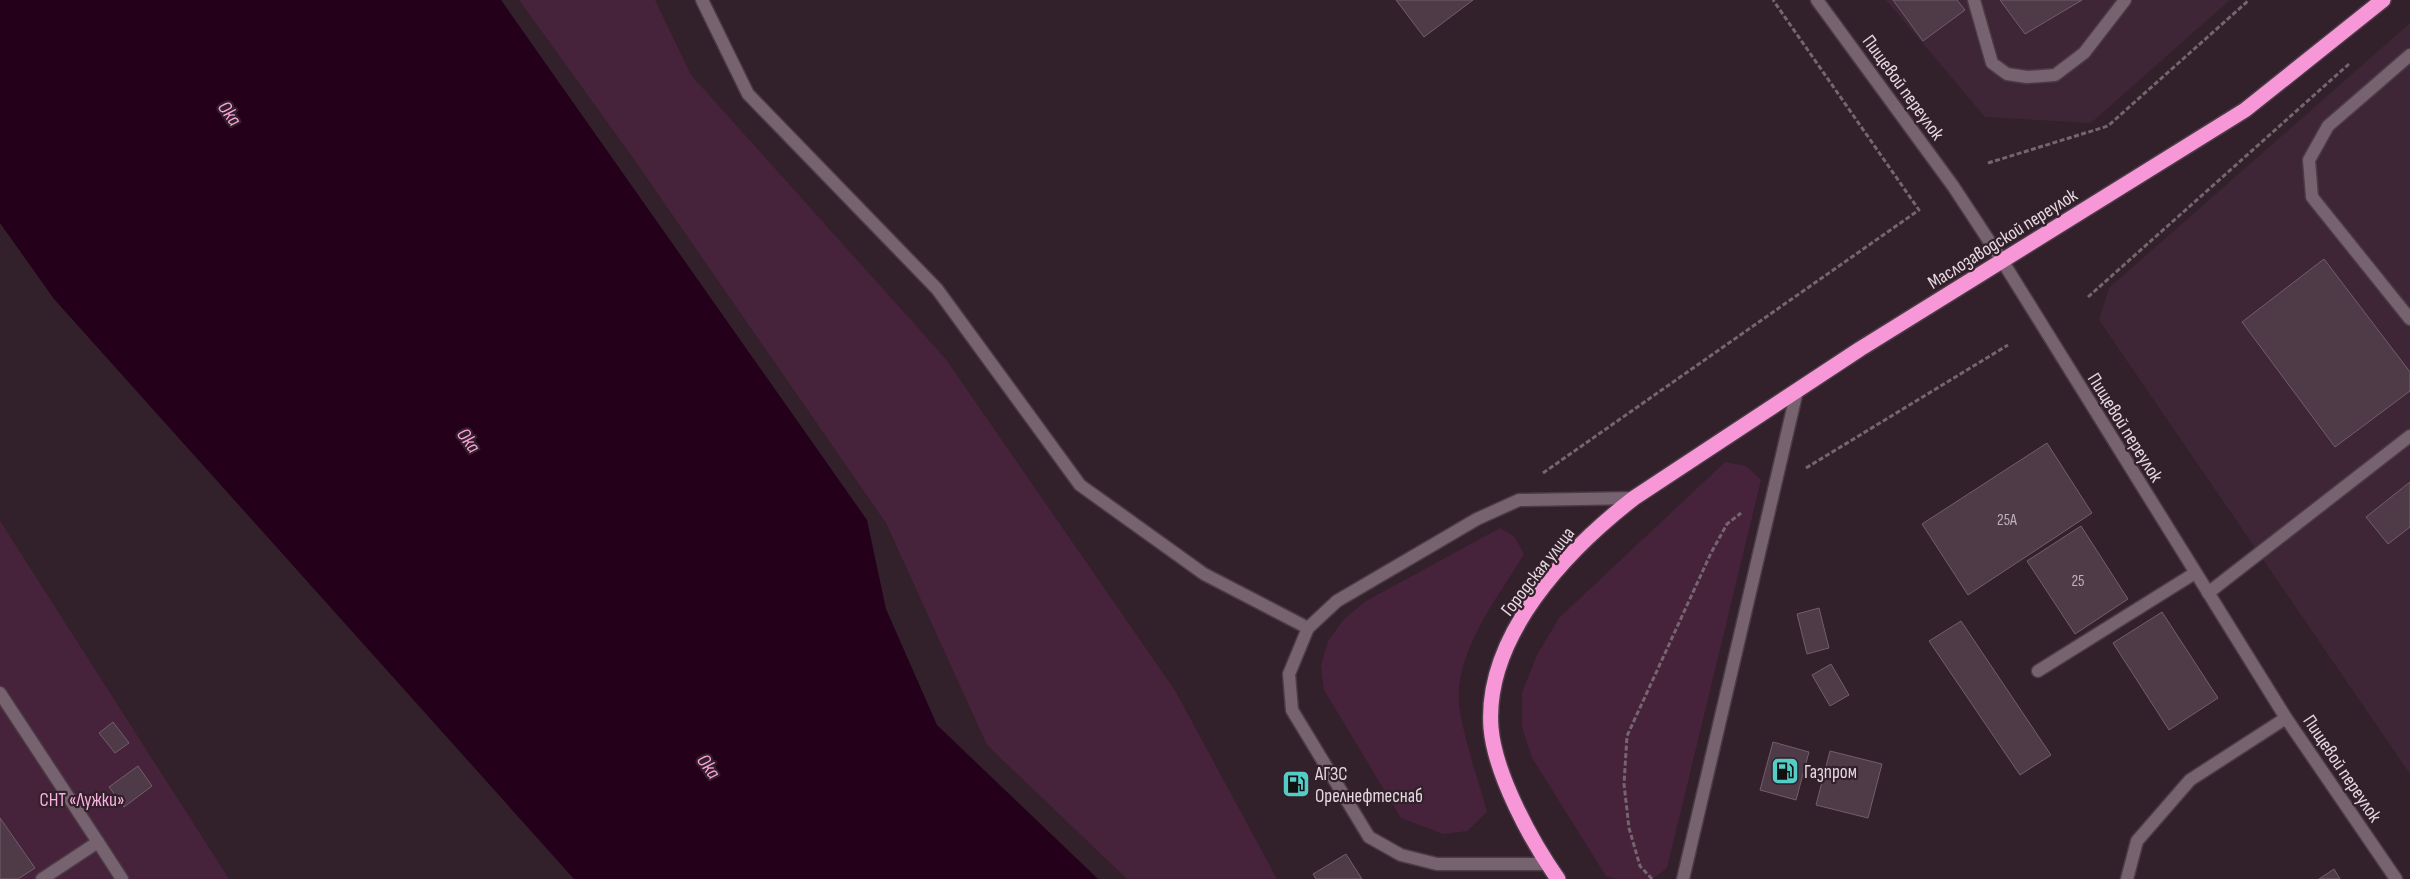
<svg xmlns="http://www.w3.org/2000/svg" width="2410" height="879" font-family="'Sofia Sans Condensed',sans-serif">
<rect width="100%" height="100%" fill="#32202b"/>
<!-- built -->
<g fill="#3e2636">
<polygon points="1886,0 2230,0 2091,123 1985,117"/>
<polygon points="2410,23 2410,774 2099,320 2109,288"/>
</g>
<!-- green -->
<g fill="#47223b">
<polygon points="519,0 655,0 691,75 945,358 1176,692 1277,879 1127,879 987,745 886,523 631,155"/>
<polygon points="1725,462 1746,466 1761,480 1667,868 1653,879 1617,879 1606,876 1532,758 1522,727 1522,692 1537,655 1559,618"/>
<polygon points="0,521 229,879 0,879"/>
<path d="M1500 528 1514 536 1524 554C1497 599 1450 657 1460 712 1466 746 1478 779 1487 812L1467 831 1443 834 1401 818 1324 690 1321 665 1328 641 1344 619 1366 601Z"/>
</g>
<!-- water -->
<polygon fill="#24001a" points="0,0 501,0 867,520 886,609 937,725 1098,879 574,879 54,299 0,223"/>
<!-- building -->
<g fill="#4e3b47" stroke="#735e6b">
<polygon points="1396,0 1473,0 1424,37"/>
<polygon points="1893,0 1957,0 1965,10 1923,41"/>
<polygon points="2000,0 2082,0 2025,34"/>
<polygon points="2324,259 2410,372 2410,391 2335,447 2242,322"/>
<polygon points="2047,443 2092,513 1968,595 1922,524"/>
<polygon points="2410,482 2410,527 2388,544 2366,517"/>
<polygon points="2081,526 2128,599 2075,634 2027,561"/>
<polygon points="1819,608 1829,648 1807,654 1797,614"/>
<polygon points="2162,612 2218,698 2169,730 2113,643"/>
<polygon points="1961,621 2051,755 2020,775 1929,641"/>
<polygon points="1831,664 1849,695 1830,706 1812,675"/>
<polygon points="113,722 129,743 115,753 99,733"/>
<polygon points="1773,742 1809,752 1796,800 1760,790"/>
<polygon points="1830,751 1882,764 1868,818 1816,805"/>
<polygon points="138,766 152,786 124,807 109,787"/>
<polygon points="0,818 35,868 18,879 0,879"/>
<polygon points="1346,854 1362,879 1316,879 1313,874"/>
<polygon points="2334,869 2340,879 2319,879"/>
</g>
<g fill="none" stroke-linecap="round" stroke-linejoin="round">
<!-- lane casing -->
<g stroke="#4a3b45" stroke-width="15">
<g id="lane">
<polyline points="702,0 748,94 937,289 1080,485 1204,574 1308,628"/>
<polyline points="1974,0 1992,63 2007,74 2027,77 2055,75 2084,53 2125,0"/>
<polyline points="2410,55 2328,126 2309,160 2312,197 2410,319"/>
<polyline points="2003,262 2286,718 2396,879"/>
<polyline points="2208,593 2410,436"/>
<polyline points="2038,671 2195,573"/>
<polyline points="0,693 98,842 42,879"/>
<polyline points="98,842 122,879"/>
<polyline points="1548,864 1437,864 1401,855 1369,837 1292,710 1289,674 1308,628 1337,601 1477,519 1519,500 1634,498"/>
<polyline points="1683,879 1797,391"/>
<polyline points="2127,879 2137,841 2190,780 2286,718"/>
</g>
</g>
<!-- street casing -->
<g stroke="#4a3b45" stroke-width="15">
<polyline id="street" points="1817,0 1953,186 2003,262"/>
</g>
<!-- highway casing -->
<g stroke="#4a3b45" stroke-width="18">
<path id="highway" d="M1558 879C1531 841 1495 774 1491 728 1484 636 1567 550 1634 498L1860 349 2245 110 2383 0"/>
</g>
<!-- path -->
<g stroke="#75656f" stroke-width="3" stroke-dasharray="5 2.5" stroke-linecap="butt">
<polyline points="1988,163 2108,126 2249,0"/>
<polyline points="2088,297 2349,64"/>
<polyline points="1806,468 2008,345"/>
<polyline points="1543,473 1919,210 1773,0"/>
<polyline points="1652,879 1640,866 1629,828 1624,784 1627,736 1711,553 1727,524 1741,513"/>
</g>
<!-- lane -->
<use href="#lane" stroke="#77626f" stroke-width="12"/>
<!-- street -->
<use href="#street" stroke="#77626f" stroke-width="12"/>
<!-- highway -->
<use href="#highway" stroke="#f797d7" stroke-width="15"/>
</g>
<!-- icons -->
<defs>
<g id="fuel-square" transform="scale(1.4375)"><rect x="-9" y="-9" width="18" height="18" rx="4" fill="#54cdc7" stroke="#32202b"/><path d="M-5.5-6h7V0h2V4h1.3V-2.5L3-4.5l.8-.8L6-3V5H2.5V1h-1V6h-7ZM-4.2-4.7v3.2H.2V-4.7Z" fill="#111"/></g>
</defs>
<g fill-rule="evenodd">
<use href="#fuel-square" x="1785" y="771"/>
<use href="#fuel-square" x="1296" y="784"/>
</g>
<g text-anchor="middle" stroke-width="4.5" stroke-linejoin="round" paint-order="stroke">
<!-- number labels -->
<g font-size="16" fill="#bfb1ba">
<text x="2007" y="525">25А</text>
<text x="2078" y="586">25</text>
</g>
<!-- street labels -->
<g font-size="19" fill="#e5d8e0" stroke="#32202b">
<text transform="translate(1904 87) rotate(54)" y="7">Пищевой переулок</text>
<text transform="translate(2002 238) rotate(-32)" y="7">Маслозаводской переулок</text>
<text transform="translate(2126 427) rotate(58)" y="7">Пищевой переулок</text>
<text transform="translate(1537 571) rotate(-52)" y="7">Городская улица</text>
<text transform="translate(2343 768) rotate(56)" y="7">Пищевой переулок</text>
</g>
<!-- poi labels -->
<g font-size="19" fill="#e5d8e0" stroke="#32202b" text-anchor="start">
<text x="1804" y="778">Газпром</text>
<text x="1315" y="780">АГЗС<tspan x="1315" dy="22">Орелнефтеснаб</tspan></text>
</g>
<!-- park labels -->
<g font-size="19" fill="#fcb1e1" stroke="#32202b">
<text x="82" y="806">СНТ «Лужки»</text>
</g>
<!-- water labels -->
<g font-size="20" font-style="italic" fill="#fda1dd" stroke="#32202b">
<text transform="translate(230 113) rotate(54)" y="7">Ока</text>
<text transform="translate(469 440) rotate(54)" y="7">Ока</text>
<text transform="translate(709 766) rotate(54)" y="7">Ока</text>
</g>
</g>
</svg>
